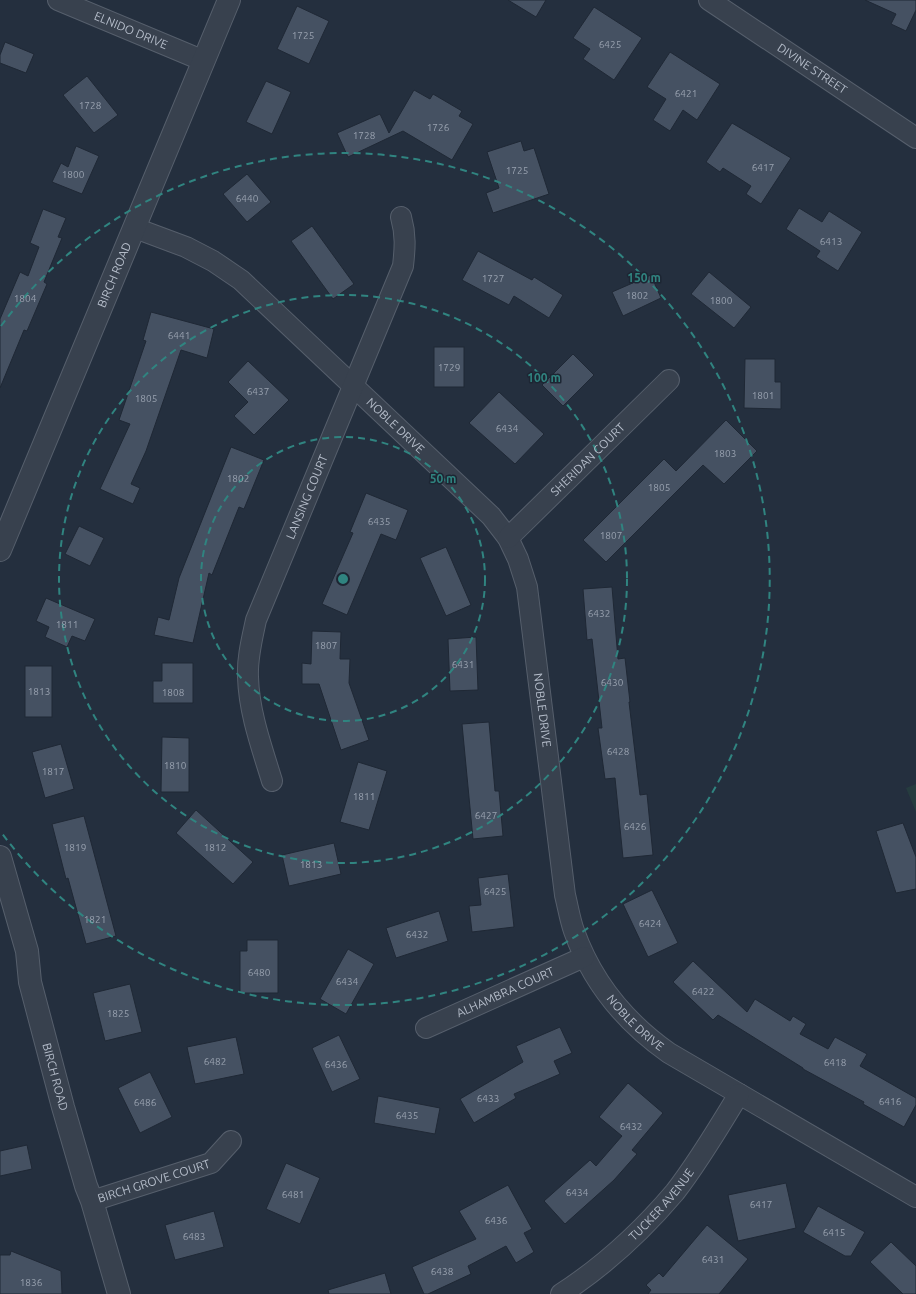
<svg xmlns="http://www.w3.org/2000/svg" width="916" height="1294" font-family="Ubuntu,sans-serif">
<rect width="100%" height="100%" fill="#242f3e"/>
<!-- green -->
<polygon fill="#263c3f" points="916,784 916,812 906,788"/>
<!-- building -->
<g fill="#455162" stroke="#1f2835">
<polygon points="508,0 546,0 536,17"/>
<polygon points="865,0 916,0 916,10 906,31 891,24 896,14"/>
<polygon points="297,6 329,21 309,64 277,49"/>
<polygon points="594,7 642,38 614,80 583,59 590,49 573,38"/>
<polygon points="5,42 34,54 26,73 0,63 0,55"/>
<polygon points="670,52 720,84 697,120 683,110 670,131 653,120 666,99 647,87"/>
<polygon points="87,76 118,115 94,133 63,95"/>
<polygon points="266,81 291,92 272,134 246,122"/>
<polygon points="414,90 430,99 433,94 462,111 459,116 473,124 452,160 403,131 348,157 337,133 380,114 389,133"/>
<polygon points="732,123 791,158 761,204 746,194 751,186 723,168 720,172 706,162"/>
<polygon points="521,141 524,151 534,148 549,194 493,213 486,193 499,188 487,152"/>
<polygon points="76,146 99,156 82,194 52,182 61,163 68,167"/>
<polygon points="247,174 271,202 247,222 223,194"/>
<polygon points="799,208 822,222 829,211 862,232 838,271 816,257 820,251 786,229"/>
<polygon points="43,209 66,218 58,237 62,238 44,282 47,284 27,331 24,330 0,388 0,319 20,272 28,276 39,247 30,243"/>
<polygon points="312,226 354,284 333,299 291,241"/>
<polygon points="478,251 532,280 534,277 563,295 549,318 514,296 509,305 462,280"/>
<polygon points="709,272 751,307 734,328 691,294"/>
<polygon points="651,275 661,298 623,316 612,292"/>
<polygon points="151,312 214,329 207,358 181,350 146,451 131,484 140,488 133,504 100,489 130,424 119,420 146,341 143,340"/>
<rect x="434" y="347" width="30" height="40"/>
<polygon points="573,354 594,375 563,406 542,385"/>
<polygon points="745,359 775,359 775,382 781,382 781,409 744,408"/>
<polygon points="248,361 289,400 254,435 234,416 248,402 228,382"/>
<polygon points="499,392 544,434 515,464 469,423"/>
<polygon points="726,420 757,451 724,484 703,465 606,562 583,540 664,459 676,471"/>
<polygon points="231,447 264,460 244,509 239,507 212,575 209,573 193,643 154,635 158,617 169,620 179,578"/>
<polygon points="366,493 408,510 396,540 381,534 347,615 322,604 353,533 350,532"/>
<polygon points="79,526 104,538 90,566 65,554"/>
<polygon points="446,547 471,605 446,616 420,558"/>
<polygon points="612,587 618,659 625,658 630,702 629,702 640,795 647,794 653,855 623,858 615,778 605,779 598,728 602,728 592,639 587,640 583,589"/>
<polygon points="46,598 95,619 85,641 72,636 67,647 45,637 49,627 36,621"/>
<polygon points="312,631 341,632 340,659 350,659 349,683 369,740 341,750 319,684 302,684 302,663 311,664"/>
<polygon points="476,637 478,690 450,691 448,639"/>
<polygon points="162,663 193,663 193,703 153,703 153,681 162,681"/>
<rect x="25" y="666" width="27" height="51"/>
<polygon points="489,722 495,791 499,791 503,836 473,839 462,724"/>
<polygon points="162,737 189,738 189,792 161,792"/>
<polygon points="61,744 74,789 45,798 32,752"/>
<polygon points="358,762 387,771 369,830 340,822"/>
<polygon points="196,810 253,862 233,884 176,833"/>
<polygon points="84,816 116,936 86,944 68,878 66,879 52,824"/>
<polygon points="903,823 916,857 916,889 896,893 876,831"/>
<polygon points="334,843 341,874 289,886 282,855"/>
<polygon points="508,874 514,927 472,932 469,906 481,905 478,878"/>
<polygon points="652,890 678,943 648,957 623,904"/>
<polygon points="439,911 448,941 396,958 386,928"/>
<polygon points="247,940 278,940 278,993 240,993 240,951 247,951"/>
<polygon points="348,949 374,964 346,1014 320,999"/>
<polygon points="693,961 747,1012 755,999 790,1021 793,1016 806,1024 800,1034 828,1049 835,1037 867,1054 860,1066 916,1098 916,1105 904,1127 863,1104 864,1102 803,1069 803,1068 718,1015 713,1020 673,982"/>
<polygon points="130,984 142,1032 105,1041 93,993"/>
<polygon points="560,1027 572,1053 554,1061 560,1074 514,1094 516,1098 474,1123 460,1099 523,1062 516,1046"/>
<polygon points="339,1035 360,1079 332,1092 312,1048"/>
<polygon points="236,1037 244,1074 195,1084 187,1047"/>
<polygon points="150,1072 172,1117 140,1133 118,1088"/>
<polygon points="628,1083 663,1113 632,1150 637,1154 614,1180 565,1224 544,1201 590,1160 596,1166 622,1136 599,1117"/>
<polygon points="378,1096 440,1108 435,1134 374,1123"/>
<polygon points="27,1145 32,1169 0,1176 0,1151"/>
<polygon points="286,1163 320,1178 300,1224 266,1209"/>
<polygon points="786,1183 796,1228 738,1241 728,1195"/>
<polygon points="508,1185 532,1229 524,1233 534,1252 516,1263 506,1246 468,1266 471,1274 428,1294 424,1294 412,1267 476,1239 459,1211"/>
<polygon points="818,1206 865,1232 851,1256 845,1256 803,1232"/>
<polygon points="214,1211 224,1247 175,1260 165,1225"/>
<polygon points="707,1225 748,1259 719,1294 648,1294 651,1290 646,1285 659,1273 663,1277"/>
<polygon points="891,1242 916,1266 916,1294 903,1294 870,1262"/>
<polygon points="11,1251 61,1271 62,1294 0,1294 0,1255 10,1255"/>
<polygon points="385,1273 391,1294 329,1294 328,1290"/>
</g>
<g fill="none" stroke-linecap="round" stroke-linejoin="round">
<!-- minor casing -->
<g stroke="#565f6c" stroke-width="22">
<g id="minor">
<path id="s1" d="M58 0 204 61"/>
<path id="s2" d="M709 0 916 138"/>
<path id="s3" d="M135 228 186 247 213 261 241 280 491 516 508 538 518 559 527 587 565 895C568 907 570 920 574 931 592 982 625 1022 669 1053L916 1197"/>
<path id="s4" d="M508 538 669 380"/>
<path id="s5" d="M272 781C262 748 249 713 248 677 247 658 252 639 256 620L403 266C405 248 406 235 401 217"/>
<path id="s6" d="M426 1028 584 957"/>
<path id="s7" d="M92 1201 211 1163 231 1141"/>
<path id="s8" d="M561 1294C604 1266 642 1231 675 1192 699 1161 719 1127 739 1094"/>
</g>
</g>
<!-- tertiary casing -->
<g stroke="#565f6c" stroke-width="24">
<g id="tertiary">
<path id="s9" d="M0 550 229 0"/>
<path id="s10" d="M0 857 27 951 30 982 63 1107 86 1186 92 1201 119 1294"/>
</g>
</g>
<!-- minor -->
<use href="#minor" stroke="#38414e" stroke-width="20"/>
<!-- tertiary -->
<use href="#tertiary" stroke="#38414e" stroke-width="22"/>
</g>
<!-- distance rings -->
<g fill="none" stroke="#308480" stroke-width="2" stroke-dasharray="7 5">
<circle cx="343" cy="579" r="142"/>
<circle cx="343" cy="579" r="284"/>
<path d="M1 326A426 426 0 1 1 1 832"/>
</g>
<g text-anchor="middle" stroke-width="3" stroke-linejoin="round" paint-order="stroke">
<!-- number labels -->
<g font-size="10" fill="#98a1af">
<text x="303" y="39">1725</text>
<text x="610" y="48">6425</text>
<text x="686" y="97">6421</text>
<text x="90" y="109">1728</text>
<text x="438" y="131">1726</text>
<text x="364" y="139">1728</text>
<text x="763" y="171">6417</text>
<text x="517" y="174">1725</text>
<text x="73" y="178">1800</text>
<text x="247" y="202">6440</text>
<text x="831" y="245">6413</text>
<text x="493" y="282">1727</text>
<text x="637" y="299">1802</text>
<text x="25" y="302">1804</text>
<text x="721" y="304">1800</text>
<text x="179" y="339">6441</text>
<text x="449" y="371">1729</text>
<text x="258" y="395">6437</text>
<text x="763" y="399">1801</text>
<text x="146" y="402">1805</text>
<text x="507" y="432">6434</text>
<text x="725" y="457">1803</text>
<text x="238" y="482">1802</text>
<text x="659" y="491">1805</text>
<text x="379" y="525">6435</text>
<text x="611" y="539">1807</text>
<text x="599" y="617">6432</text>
<text x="67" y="628">1811</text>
<text x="326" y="649">1807</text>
<text x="463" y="668">6431</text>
<text x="612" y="686">6430</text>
<text x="39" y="695">1813</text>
<text x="173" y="696">1808</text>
<text x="618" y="755">6428</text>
<text x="175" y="769">1810</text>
<text x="53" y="775">1817</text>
<text x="364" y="800">1811</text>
<text x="486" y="819">6427</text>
<text x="635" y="830">6426</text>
<text x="75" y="851">1819</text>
<text x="215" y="851">1812</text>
<text x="311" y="868">1813</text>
<text x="495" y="895">6425</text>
<text x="95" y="923">1821</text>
<text x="650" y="927">6424</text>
<text x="417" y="938">6432</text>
<text x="259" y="976">6480</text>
<text x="347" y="985">6434</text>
<text x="703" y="995">6422</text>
<text x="118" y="1017">1825</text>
<text x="215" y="1065">6482</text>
<text x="835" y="1066">6418</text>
<text x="336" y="1068">6436</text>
<text x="488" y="1102">6433</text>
<text x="890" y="1105">6416</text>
<text x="145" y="1106">6486</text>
<text x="407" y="1119">6435</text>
<text x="631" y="1130">6432</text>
<text x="577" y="1196">6434</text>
<text x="293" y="1198">6481</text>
<text x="761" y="1208">6417</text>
<text x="496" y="1224">6436</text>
<text x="834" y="1236">6415</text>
<text x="194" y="1240">6483</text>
<text x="713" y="1263">6431</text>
<text x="442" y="1275">6438</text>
<text x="31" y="1286">1836</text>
</g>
<!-- street labels -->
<g font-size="12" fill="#b4bcc9" stroke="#1d2633">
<text dy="4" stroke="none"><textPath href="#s1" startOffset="79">ELNIDO DRIVE</textPath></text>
<text dy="4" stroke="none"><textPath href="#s2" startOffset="124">DIVINE STREET</textPath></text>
<text dy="4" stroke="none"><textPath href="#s9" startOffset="298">BIRCH ROAD</textPath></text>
<text dy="4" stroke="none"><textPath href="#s3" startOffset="331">NOBLE DRIVE</textPath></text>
<text dy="4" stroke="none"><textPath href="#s4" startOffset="112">SHERIDAN COURT</textPath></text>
<text dy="4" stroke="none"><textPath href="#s5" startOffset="298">LANSING COURT</textPath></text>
<text dy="4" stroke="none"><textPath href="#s3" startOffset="667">NOBLE DRIVE</textPath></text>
<text dy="4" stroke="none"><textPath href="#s6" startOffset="87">ALHAMBRA COURT</textPath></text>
<text dy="4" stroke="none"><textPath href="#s3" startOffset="1002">NOBLE DRIVE</textPath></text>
<text dy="4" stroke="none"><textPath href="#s10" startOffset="227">BIRCH ROAD</textPath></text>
<text dy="4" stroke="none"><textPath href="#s7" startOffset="65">BIRCH GROVE COURT</textPath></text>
<text dy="4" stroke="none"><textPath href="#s8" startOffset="135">TUCKER AVENUE</textPath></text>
</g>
</g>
<circle cx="343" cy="579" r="6" fill="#308480" stroke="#1d2633" stroke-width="2"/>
<g font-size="12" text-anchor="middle" font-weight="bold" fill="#308480" stroke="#1d2633" stroke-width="3" stroke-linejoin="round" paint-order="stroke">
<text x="644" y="282">150 m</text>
<text x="544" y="382">100 m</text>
<text x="443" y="483">50 m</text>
</g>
</svg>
